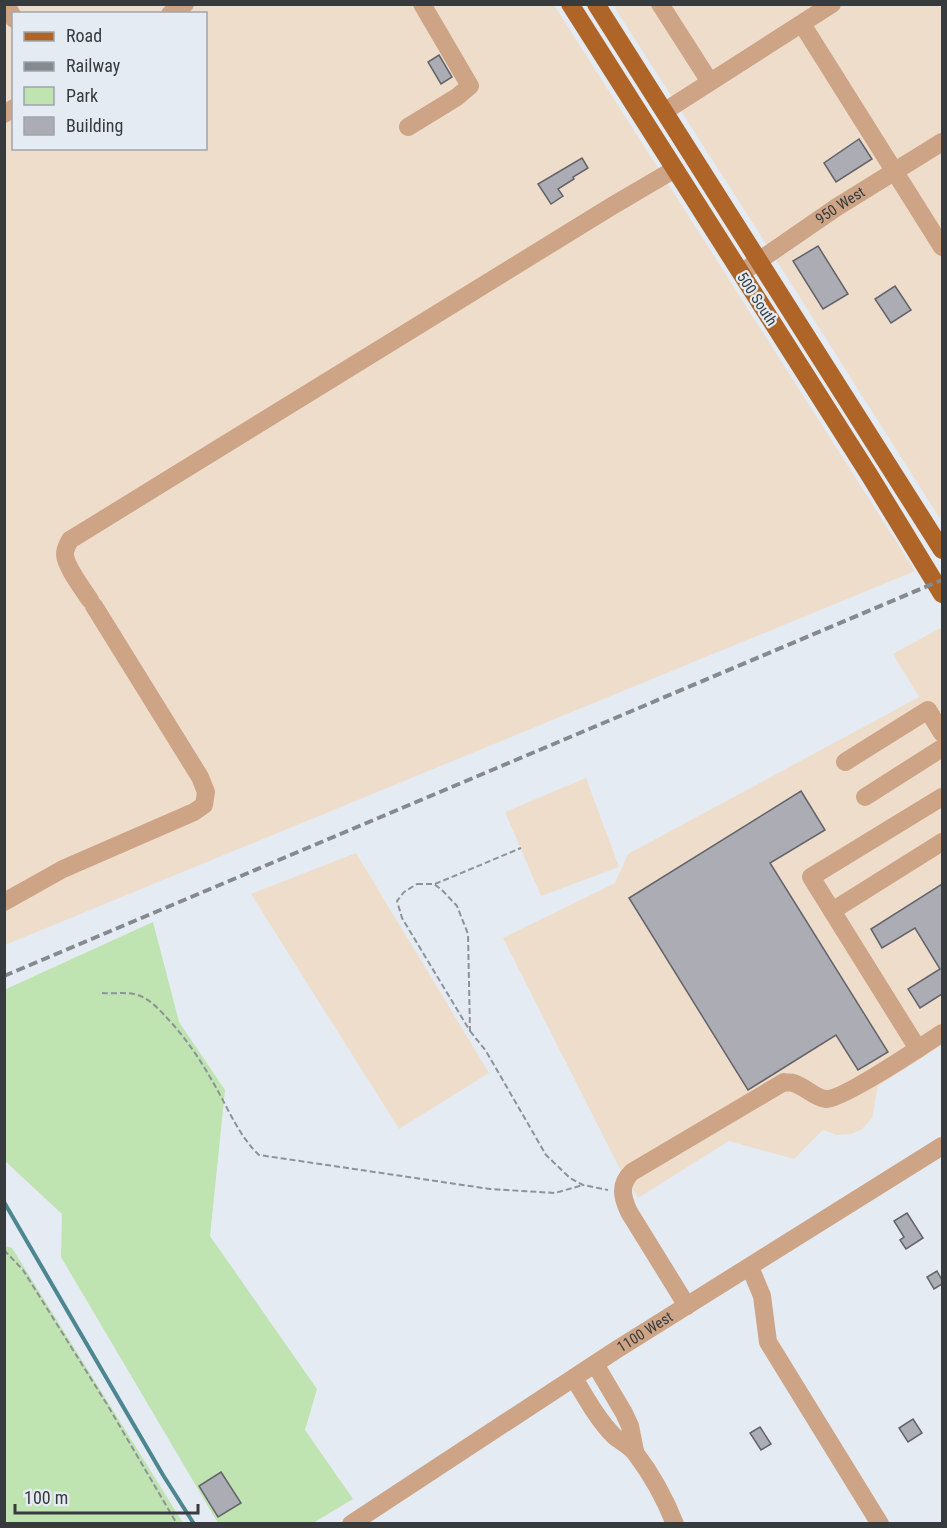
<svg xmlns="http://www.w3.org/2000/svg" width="947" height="1528" font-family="'Roboto Condensed',sans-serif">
<rect width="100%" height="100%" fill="#e4ebf2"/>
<!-- industrial -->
<g fill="#efddcc" fill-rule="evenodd">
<path d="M5 5H554L915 571 5 945ZM14 14H206V148H14Z"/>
<polygon points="613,5 942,5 942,522 754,225"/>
<polygon points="940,628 942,632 942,1045 878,1086 872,1118 861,1130 851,1134 837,1135 823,1130 794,1159 729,1141 638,1198 619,1167 503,938 615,883 628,854 919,697 893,654"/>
<polygon points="586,778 619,867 541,896 505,812"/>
<polygon points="356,853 489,1073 399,1129 251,894"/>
</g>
<!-- green -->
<g fill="#bfe3b1">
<polygon points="153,922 179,1022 225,1090 210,1236 317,1389 305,1430 353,1499 313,1523 218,1523 61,1257 62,1214 5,1161 4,990"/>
<polygon points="5,1246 12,1248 183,1523 5,1523"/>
</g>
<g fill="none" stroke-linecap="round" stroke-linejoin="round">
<!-- stream -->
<polyline stroke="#4c8791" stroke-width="4" points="4,1202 163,1475 194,1524"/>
</g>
<!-- building -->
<g fill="#acacb4" stroke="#63636a" stroke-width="1.5">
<polygon points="439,55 452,77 441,84 428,62"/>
<polygon points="859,139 872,159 836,182 824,163"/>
<polygon points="582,158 588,168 573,177 574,179 558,189 563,196 551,204 538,184"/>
<polygon points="818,246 848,294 823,309 793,261"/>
<polygon points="895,286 911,310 891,323 875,299"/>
<polygon points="801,791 825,830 770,863 888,1052 858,1070 836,1035 748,1090 629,898"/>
<polygon points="942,884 942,994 920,1008 908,989 940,969 915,928 882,948 871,929"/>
<polygon points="907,1213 923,1238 906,1249 900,1240 904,1237 894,1221"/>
<polygon points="937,1271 942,1280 942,1284 934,1289 927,1277"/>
<polygon points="913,1419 922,1433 908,1442 899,1428"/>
<polygon points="760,1427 771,1444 761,1450 750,1433"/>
<polygon points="221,1472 241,1503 218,1517 199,1486"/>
</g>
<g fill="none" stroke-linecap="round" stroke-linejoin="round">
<!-- path -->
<g stroke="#8e9397" stroke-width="2" stroke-dasharray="6 3" stroke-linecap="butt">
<polygon points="417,884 434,884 442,890 457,906 468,934 470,1031 402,918 397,901 404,892"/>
<polyline points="435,884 521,848"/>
<path d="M102 993C112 994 124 992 134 994 148 997 158 1008 167 1018 188 1040 205 1067 219 1093 231 1115 241 1138 259 1155L490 1189 555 1193 583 1185"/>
<polyline points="470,1031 486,1051 546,1155 570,1178 583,1185 608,1190"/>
<polyline points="4,1250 23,1270 108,1406 177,1524"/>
</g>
<!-- minor -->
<g stroke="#cea486" stroke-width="18">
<polyline points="6,4 14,19"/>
<polyline points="660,4 710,82"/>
<polyline points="170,14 185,4"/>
<polyline points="802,24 942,247"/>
<polyline points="665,111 832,4"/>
<polyline points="4,114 14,108"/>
<polyline points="408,127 457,97 470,86 422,4"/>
<path id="s1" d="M741 273 837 207 942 142"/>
<path d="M90 600C83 589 65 566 65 554 65 548 68 544 70 540L612 206 675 169"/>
<polyline points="845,762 928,710 942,733"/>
<polyline points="865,797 942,748"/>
<polyline points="4,902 63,869 194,812 204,805 206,792 200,777 94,606"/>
<polyline points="832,911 942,842"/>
<polyline points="918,1049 811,877 942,797"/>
<polyline points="750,1267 762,1296 768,1342 880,1524"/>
<path d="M687 1306 629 1212C622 1197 619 1184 632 1172L784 1082C787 1083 791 1082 793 1083 805 1086 814 1098 826 1099 842 1100 924 1045 942 1033"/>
<polyline points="595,1364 624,1413 630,1426 635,1451"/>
<path d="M574 1378C586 1398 598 1420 614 1436 621 1442 631 1446 636 1454 652 1475 665 1499 675 1524"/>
<path id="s2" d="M351 1524 616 1350 942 1146"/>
</g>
<!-- major -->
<g stroke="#af6527" stroke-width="18">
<polyline points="570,4 870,476 942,594"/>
<polyline points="596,4 942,550"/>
</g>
<!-- rail -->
<polyline stroke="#858a8e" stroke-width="4" stroke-dasharray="9 4.5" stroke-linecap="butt" points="4,976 942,580"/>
</g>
<g text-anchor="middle" stroke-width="4.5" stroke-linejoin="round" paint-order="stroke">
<!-- street labels -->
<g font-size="15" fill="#383b3d" stroke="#e4ebf2">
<text dy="5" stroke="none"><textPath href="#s1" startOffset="120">950 West</textPath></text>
<text transform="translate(757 299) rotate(57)" y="5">500 South</text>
<text dy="5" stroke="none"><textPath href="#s2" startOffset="351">1100 West</textPath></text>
</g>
</g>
<!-- border -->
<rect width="947" height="1528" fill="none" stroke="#383b3d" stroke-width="12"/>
<!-- legend -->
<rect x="12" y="12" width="195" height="138" fill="#e4ebf2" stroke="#9fa5aa" stroke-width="1.5"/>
<rect x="24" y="32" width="30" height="9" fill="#af6527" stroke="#9fa5aa" stroke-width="1.5"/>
<text x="66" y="42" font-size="18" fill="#383b3d">Road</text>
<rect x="24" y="62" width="30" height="9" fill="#858a8e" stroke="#9fa5aa" stroke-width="1.5"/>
<text x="66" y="72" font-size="18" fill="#383b3d">Railway</text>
<rect x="24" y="87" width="30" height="18" fill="#bfe3b1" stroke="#9fa5aa" stroke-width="1.5"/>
<text x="66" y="102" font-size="18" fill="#383b3d">Park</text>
<rect x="24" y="117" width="30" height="18" fill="#acacb4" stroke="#9fa5aa" stroke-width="1.5"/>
<text x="66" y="132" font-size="18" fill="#383b3d">Building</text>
<!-- scale -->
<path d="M15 1504v9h183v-9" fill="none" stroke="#383b3d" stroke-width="3"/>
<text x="24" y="1504" font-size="18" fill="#383b3d" stroke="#e4ebf2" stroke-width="4.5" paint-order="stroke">100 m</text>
</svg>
